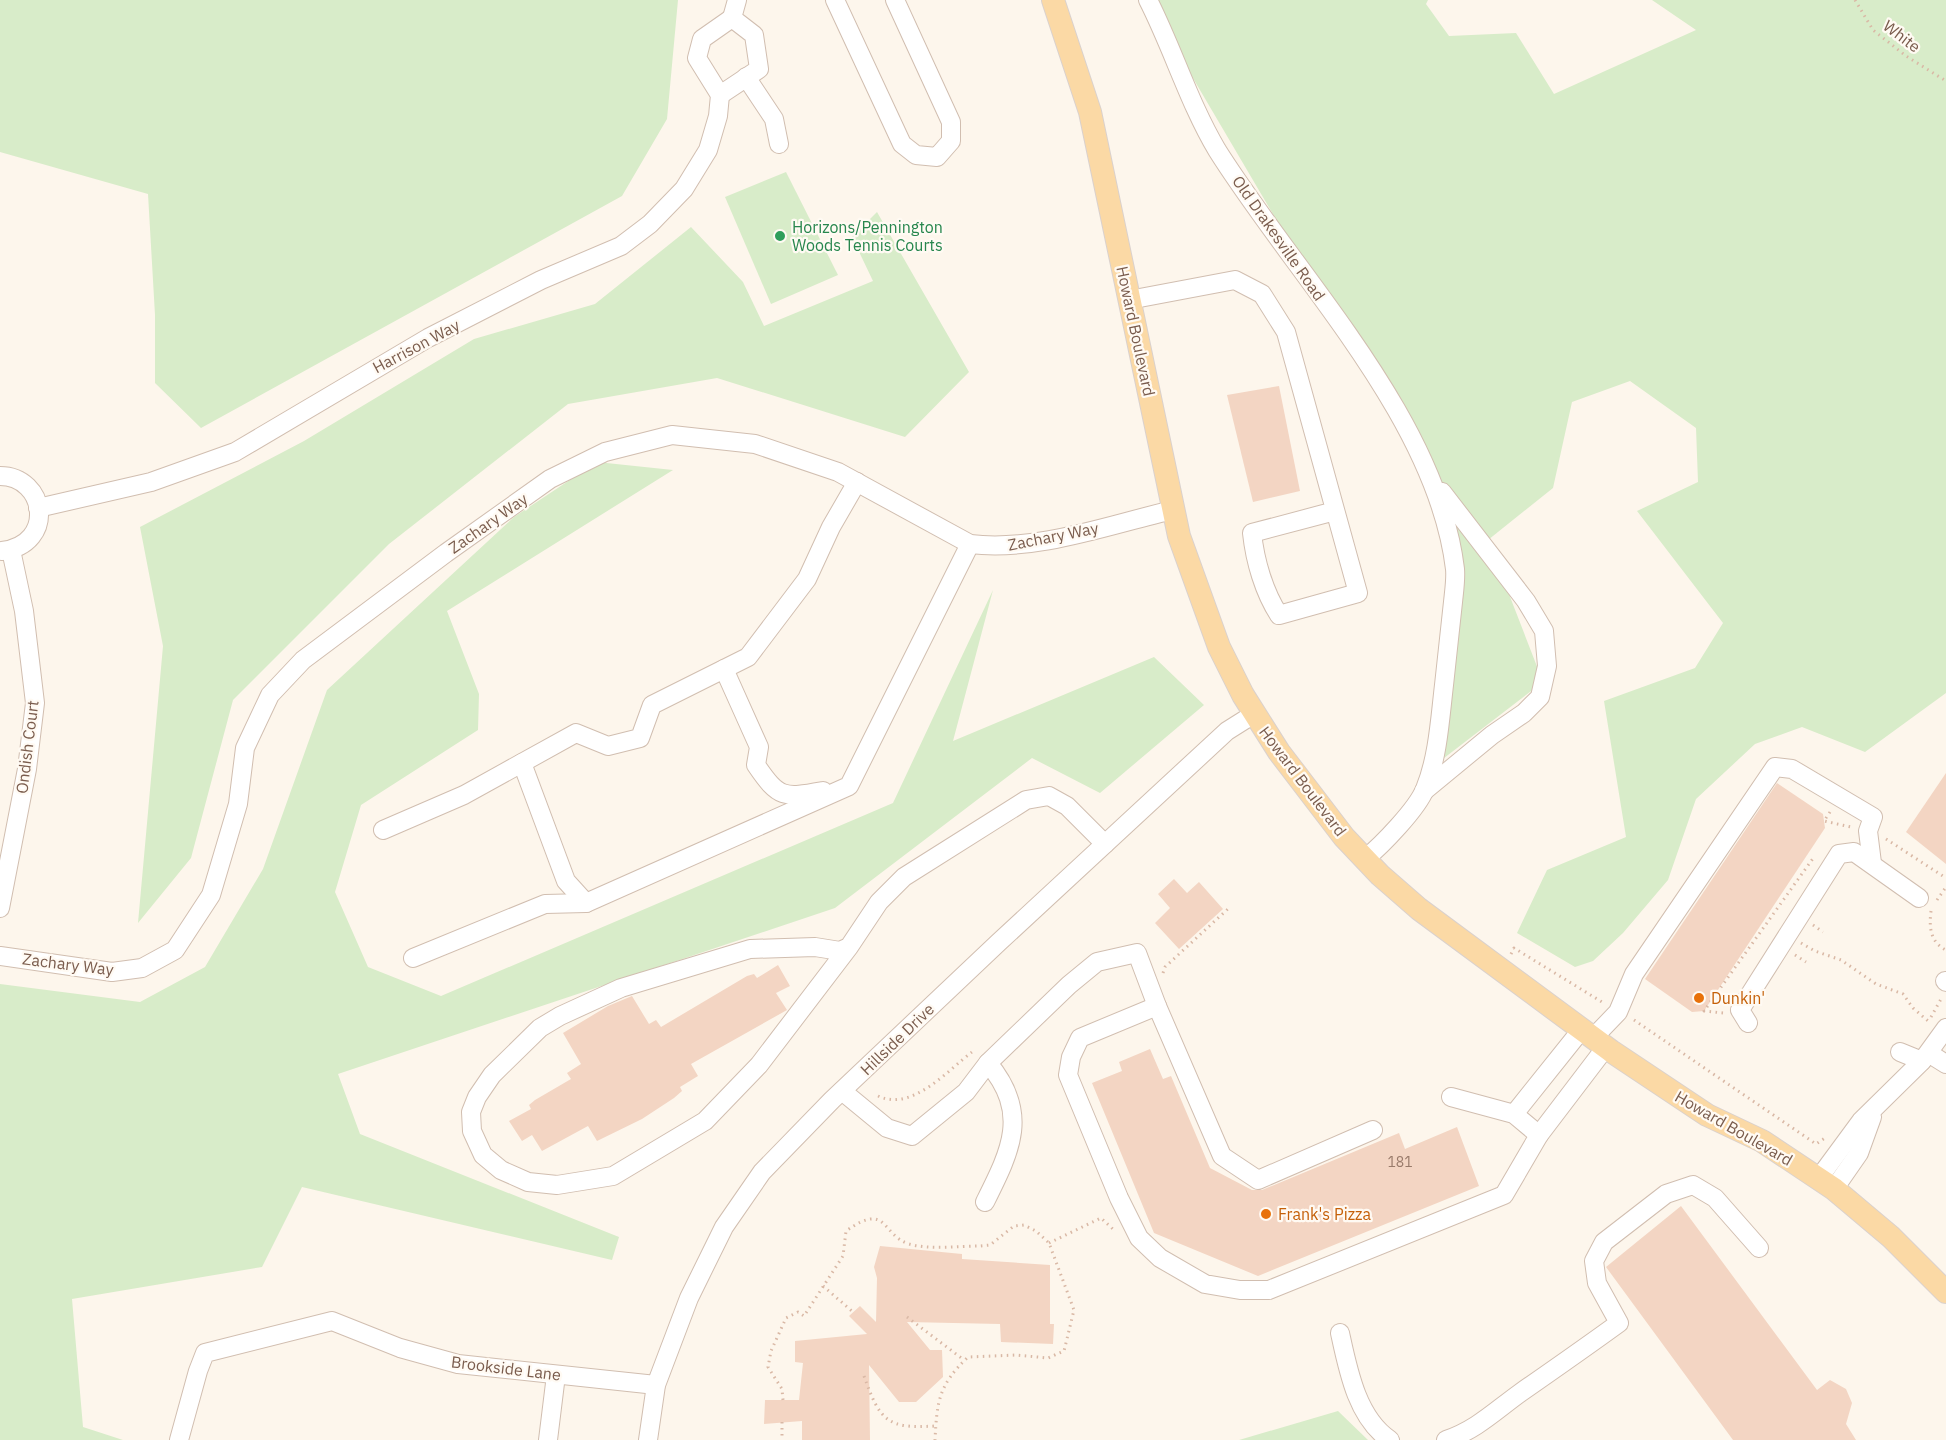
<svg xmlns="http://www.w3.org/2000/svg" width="1946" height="1440" font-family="'IBM Plex Sans',sans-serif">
<rect width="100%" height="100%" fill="#fdf6ec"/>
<!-- green -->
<g fill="#d8ecc9">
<polygon points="0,0 678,0 667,119 622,196 201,428 155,383 155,315 148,194 0,152"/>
<polygon points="1147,0 1428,0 1426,4 1449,36 1516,33 1554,94 1696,30 1652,0 1946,0 1946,693 1865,752 1802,727 1755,744 1696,799 1668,880 1623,933 1593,961 1575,967 1517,933 1547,870 1626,837 1604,701 1695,668 1723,623 1637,511 1698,482 1696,428 1630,381 1572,402 1553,488 1488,540 1543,682 1422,775 1455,583 1437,493"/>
<polygon points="786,172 838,275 771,304 725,197"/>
<polygon points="877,212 969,372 905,437 717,378 568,404 389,544 233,700 191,858 138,923 163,646 140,527 304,441 474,339 595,304 691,227 743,282 764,326 873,281 852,237"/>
<polygon points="597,462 673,470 447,611 479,694 478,730 361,805 335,892 368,967 441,996 893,803 993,590 953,741 1154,657 1204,705 1100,793 1032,758 835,908 338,1074 360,1134 619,1237 612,1260 302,1187 262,1267 72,1299 83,1427 123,1440 0,1440 0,984 140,1002 205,967 263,869 327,690 514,517"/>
<polygon points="1338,1411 1368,1440 1239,1440"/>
</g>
<!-- building -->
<g fill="#f3d5c3">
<polygon points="1279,386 1300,491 1253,502 1227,395"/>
<polygon points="1946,773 1946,864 1906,832"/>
<polygon points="1777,783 1823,814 1825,828 1704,1011 1692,1012 1645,979"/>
<polygon points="1174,879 1187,893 1199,882 1223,909 1179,949 1155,923 1170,908 1158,894"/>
<polygon points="778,965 790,986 776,993 787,1010 691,1064 698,1076 680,1087 682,1091 674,1098 642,1119 597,1141 588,1126 542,1151 532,1135 522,1141 509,1121 531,1109 529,1105 535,1100 571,1079 567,1073 581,1064 563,1033 608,1006 632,996 649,1024 656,1020 661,1027 747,976 754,974 757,978"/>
<polygon points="1150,1049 1163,1079 1171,1076 1210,1168 1252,1190 1262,1190 1399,1133 1405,1149 1457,1127 1479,1186 1258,1276 1154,1233 1092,1083 1122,1071 1119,1062"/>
<polygon points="1681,1206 1817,1390 1830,1380 1846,1389 1852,1403 1846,1424 1856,1440 1733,1440 1606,1267"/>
<polygon points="880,1246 962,1254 962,1259 1050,1265 1050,1324 1054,1324 1053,1344 1001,1342 1000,1324 907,1322 930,1350 942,1350 943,1377 916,1402 899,1402 869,1365 870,1440 802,1440 802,1421 764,1424 765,1400 799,1400 803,1363 795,1362 795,1341 867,1334 849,1316 860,1306 876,1322 877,1278 874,1267"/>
</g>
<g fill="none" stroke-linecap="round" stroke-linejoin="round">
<!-- minor casing -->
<g stroke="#d1beb0" stroke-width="20">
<g id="minor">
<polyline points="835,0 902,144 916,155 937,157 951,141 951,122 895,0"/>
<path d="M1148 0C1173 49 1189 103 1217 150 1296 276 1437 418 1455 569 1456 579 1454 592 1453 602 1450 630 1447 657 1444 685 1440 719 1438 757 1425 789 1417 809 1382 845 1365 859"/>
<polyline points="746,77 774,119 779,144"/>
<polyline points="720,95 759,69 754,35 732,18 737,0"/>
<path d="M1129 300 1235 280 1262 294 1286 332 1358 593 1279 615C1264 592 1255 561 1252 533L1335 511"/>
<path d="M0 476C46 476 57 544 2 551"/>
<polyline points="38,508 151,482 235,452 428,338 541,280 621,246 650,224 684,189 708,150 718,116 720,95 697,58 702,39 732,18"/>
<path d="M724 669 759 747 756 765C779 799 784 798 823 791"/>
<polyline points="522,763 566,881 586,903"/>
<polyline points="1424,791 1492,735 1524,713 1540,697 1547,666 1544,631 1526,601 1442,492"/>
<polyline points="383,830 464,795 576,733 608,746 640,738 652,705 748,657 807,579 831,527 857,482"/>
<polyline points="0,908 27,769 35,703 24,611 11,550"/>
<polyline points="849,947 840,951 815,947 750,949 621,988 560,1016 540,1028 492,1075 477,1097 471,1112 472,1131 483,1155 501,1170 528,1182 557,1185 613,1176 705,1121 759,1065 849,947 879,902 904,877 1026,800 1049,796 1067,806 1105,844"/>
<path d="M0 956 112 972 142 968 175 950 211 895 238 804 245 748 270 695 303 660 446 553 550 479 605 452 672 435 755 444 838 472 970 544C1037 552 1108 525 1173 510"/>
<polyline points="413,958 545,904 586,903 849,786 970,544"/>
<polyline points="1945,981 1946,982"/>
<polyline points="1157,1006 1080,1038 1071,1057 1068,1075 1119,1198 1139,1238 1160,1258 1205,1284 1240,1290 1269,1290 1504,1195 1539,1135 1514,1114 1451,1097"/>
<polyline points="1748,1023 1740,1010 1839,854 1854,852 1919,898"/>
<polyline points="1593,1038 1618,1012 1634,974 1775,767 1792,769 1873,817 1868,831 1872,863"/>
<polyline points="1930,1054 1946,1064"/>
<polyline points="1922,1061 1946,1028"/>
<polyline points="842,1091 887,1128 912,1136 966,1092 988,1063 1069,985 1097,962 1137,953 1157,1006 1222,1156 1258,1180 1373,1130"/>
<polyline points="1514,1114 1582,1029"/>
<polyline points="1539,1135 1606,1047"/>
<polyline points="1819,1178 1861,1121 1922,1061 1900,1052"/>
<polyline points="1834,1189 1859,1153 1872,1117"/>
<path d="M985 1202C1011 1150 1030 1113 988 1063"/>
<path d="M1340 1333C1348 1370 1357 1418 1390 1440"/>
<polyline points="179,1440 198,1371 205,1353 332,1321 400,1348 458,1364 656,1385"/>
<polyline points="548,1440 556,1375"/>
<polyline points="648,1440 656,1385 689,1298 724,1227 762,1172 832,1100 999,942 1227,731 1254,714"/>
<path d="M1446 1440C1476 1430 1495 1411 1520 1393 1553 1370 1586 1347 1619 1323L1597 1283 1594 1261 1604 1242 1666 1194 1693 1185 1715 1198 1759 1248"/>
</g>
</g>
<!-- major casing -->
<g stroke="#dad1cd" stroke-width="24">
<polyline id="major" points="1053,0 1090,112 1179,536 1219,647 1243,695 1279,752 1344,837 1380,875 1419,909 1611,1051 1707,1115 1762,1141 1834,1189 1891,1237 1946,1292"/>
</g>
<!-- path -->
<g stroke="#d9b8a5" stroke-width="3" stroke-dasharray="1.5 4.5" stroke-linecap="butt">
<polyline points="1855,0 1873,30 1906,56 1946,81"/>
<polyline points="1830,812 1824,821 1851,827"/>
<polyline points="1886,839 1946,878"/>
<polyline points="1937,900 1946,887"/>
<path d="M1931 911C1929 927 1930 942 1946 950"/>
<polyline points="1813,925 1823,932"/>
<polyline points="1801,943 1815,951 1841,960 1876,984 1903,994 1913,1008 1928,1021"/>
<polyline points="1511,954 1514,948 1602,1002"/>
<polyline points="1795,955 1806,962"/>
<polyline points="1163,973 1165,967 1230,907"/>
<polyline points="1723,1013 1704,1011 1814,857"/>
<polyline points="1931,1017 1941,999"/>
<polyline points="1634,1020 1816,1144 1825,1138"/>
<path d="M878 1096C912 1112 947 1071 972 1052"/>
<polyline points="1049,1243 1101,1218 1115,1231"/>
<polyline points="823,1286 853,1312"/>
<polyline points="907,1317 964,1360"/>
<path d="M864 1376C880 1421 887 1429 935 1426"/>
<path d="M783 1400 782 1389 768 1367 771 1351 786 1318 798 1312 804 1316 843 1256 846 1231C888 1201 881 1235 909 1244 930 1250 958 1246 980 1246L990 1245 1014 1226 1024 1225 1036 1231 1049 1243 1074 1310 1064 1351 1048 1358 1016 1355 968 1357C939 1385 937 1400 935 1440"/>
<polyline points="782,1422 782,1440"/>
</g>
<!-- minor -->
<use href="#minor" stroke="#fff" stroke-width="18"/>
<!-- major -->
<use href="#major" stroke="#fbd9a5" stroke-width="22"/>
</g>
<!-- markers -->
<circle fill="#2e9e5b" stroke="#fffaf3" stroke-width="2" cx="780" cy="236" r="6"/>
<g fill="#e8710a" stroke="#fffaf3" stroke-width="2">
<circle cx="1699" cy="998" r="6"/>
<circle cx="1266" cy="1214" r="6"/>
</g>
<g text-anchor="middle" stroke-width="4.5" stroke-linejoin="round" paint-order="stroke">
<!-- number labels -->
<g font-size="14" fill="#987a6a">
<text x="1400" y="1167">181</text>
</g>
<!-- street labels -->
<g font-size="16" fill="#7a5c4d" stroke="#fffaf3">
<text transform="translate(1902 36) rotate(37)" y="6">White</text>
<text transform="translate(1279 238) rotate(55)" y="6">Old Drakesville Road</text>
<text transform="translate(1136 331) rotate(78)" y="6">Howard Boulevard</text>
<text transform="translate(416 346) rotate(-28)" y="6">Harrison Way</text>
<text transform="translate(488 523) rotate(-35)" y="6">Zachary Way</text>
<text transform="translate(1053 536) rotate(-11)" y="6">Zachary Way</text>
<text transform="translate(27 747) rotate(-83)" y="6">Ondish Court</text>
<text transform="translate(1303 781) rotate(53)" y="6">Howard Boulevard</text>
<text transform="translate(68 964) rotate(7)" y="6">Zachary Way</text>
<text transform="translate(897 1039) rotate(-44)" y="6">Hillside Drive</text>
<text transform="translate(1734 1128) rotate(30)" y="6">Howard Boulevard</text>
<text transform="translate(506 1368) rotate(7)" y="6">Brookside Lane</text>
</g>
<!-- leisure labels -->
<g font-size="16" fill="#27864d" stroke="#fffaf3" text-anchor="start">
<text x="792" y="233">Horizons/Pennington<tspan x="792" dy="18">Woods Tennis Courts</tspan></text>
</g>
<!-- food labels -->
<g font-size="16" fill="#c56008" stroke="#fffaf3" text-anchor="start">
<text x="1711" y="1004">Dunkin'</text>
<text x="1278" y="1220">Frank's Pizza</text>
</g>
</g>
</svg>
